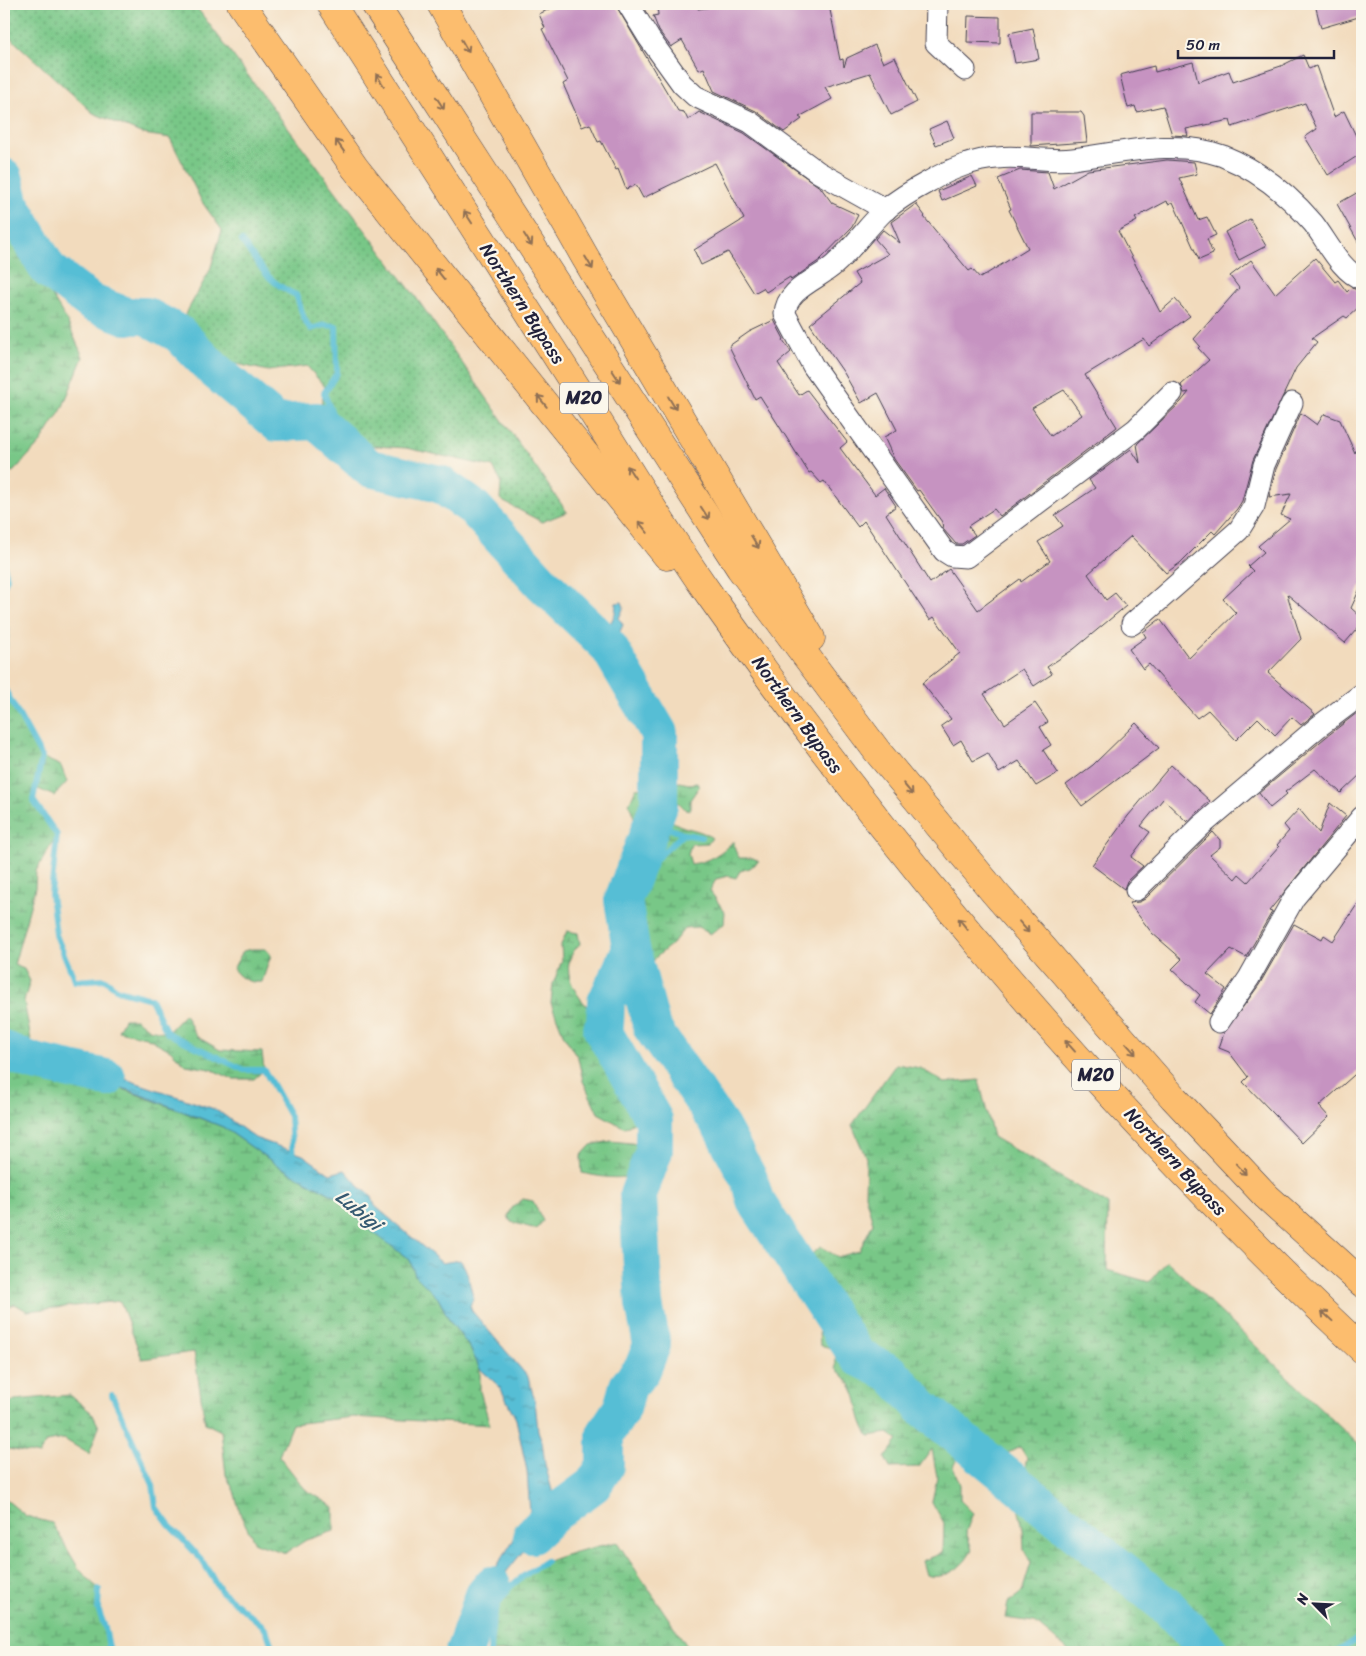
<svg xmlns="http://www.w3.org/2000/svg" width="1366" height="1656" font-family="Sriracha,sans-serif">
<defs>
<pattern id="grass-dots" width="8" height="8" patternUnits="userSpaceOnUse" patternTransform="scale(1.25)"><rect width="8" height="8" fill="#78c787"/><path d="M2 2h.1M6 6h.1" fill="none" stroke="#62a170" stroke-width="1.8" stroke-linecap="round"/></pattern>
<pattern id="wetland-marsh" width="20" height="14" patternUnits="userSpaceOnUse" patternTransform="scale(1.25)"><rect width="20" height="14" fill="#78c787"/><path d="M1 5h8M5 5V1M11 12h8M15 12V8" fill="none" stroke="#62a170"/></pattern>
<pattern id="water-ripples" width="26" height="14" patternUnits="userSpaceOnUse" patternTransform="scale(1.25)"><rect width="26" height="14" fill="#57bed5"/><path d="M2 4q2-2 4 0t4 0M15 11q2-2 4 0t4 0" fill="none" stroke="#489aae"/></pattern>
</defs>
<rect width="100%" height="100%" fill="#fbf7ec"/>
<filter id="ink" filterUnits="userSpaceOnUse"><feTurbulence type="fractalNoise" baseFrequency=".02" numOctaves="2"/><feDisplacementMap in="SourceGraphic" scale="10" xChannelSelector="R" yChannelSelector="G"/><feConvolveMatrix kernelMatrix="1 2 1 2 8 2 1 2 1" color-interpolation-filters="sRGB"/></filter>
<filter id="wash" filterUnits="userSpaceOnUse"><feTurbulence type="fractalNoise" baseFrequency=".0096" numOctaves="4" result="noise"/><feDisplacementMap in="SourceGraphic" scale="20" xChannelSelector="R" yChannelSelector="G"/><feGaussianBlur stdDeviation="1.12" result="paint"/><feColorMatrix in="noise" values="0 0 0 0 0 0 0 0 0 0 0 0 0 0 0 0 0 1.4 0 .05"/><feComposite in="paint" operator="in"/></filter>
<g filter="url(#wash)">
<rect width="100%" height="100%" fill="#f2dbbd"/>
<!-- grass -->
<polygon fill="url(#grass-dots)" stroke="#4d7461" points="4,4 194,4 415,296 567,512 542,522 504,502 500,499 501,482 493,467 406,448 360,445 318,417 325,387 307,366 268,371 237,364 197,360 184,317 210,270 222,230 202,202 170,138 143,134 93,113 4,32"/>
<!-- wetland -->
<g fill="url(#wetland-marsh)" stroke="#4d7461">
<polygon points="4,203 11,205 48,269 46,286 67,321 83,357 62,409 41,442 13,472 4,470"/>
<polygon points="4,688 42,757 61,766 67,782 54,796 36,788 33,800 57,835 36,871 35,888 14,965 24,969 30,981 24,1001 35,1062 57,1066 99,1080 223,1127 280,1167 338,1198 369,1229 410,1260 415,1275 438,1298 450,1321 470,1348 480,1369 480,1391 490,1425 353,1417 292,1424 279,1456 305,1489 334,1507 334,1531 306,1540 286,1553 255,1543 241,1516 234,1491 226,1475 221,1431 205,1423 194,1352 142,1359 120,1301 27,1311 15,1304 4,1308"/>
<polygon points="679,782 689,784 697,783 699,787 690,800 690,810 685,809 679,803 671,800 672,787"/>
<path d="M643 787C651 800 661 816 675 823 687 830 701 829 712 838L708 843 691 844 688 854 691 864C709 862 721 853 734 841L735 850 739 858H753L759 861 750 868 740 871 736 878 728 876 716 879 710 891 725 912 724 924 710 934 698 927 685 928 672 944 655 958 649 970 629 990 613 1001 605 1026 634 1067 650 1099 641 1119 625 1128 598 1113 583 1081 578 1058 564 1036 551 1003 553 984 562 960 561 945 567 931 578 933 580 944C558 964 571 991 590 1009L594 989 605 969 621 956 642 911 640 892 625 884 638 846 639 830 629 804 636 788Z"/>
<path d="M252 949H266L271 955 262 982C249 983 242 980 233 969L243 951Z"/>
<polygon points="185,1014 196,1036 220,1050 262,1052 264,1070 254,1079 233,1079 210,1069 186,1065 170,1050 146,1037 118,1031 124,1019 136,1019 149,1029 167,1033"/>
<path d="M896 1064 920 1068 945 1083 979 1080 993 1137 1108 1205 1107 1270 1149 1282 1167 1261 1362 1448V1652H1070L1034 1622 1005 1618 1008 1603 1022 1592 1031 1563 1024 1550 1023 1528 1017 1504 1027 1458 1020 1447 1004 1455 1000 1488H993L982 1479 993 1456 984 1447 960 1452 953 1467 960 1484V1500L973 1513 966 1532 972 1549C965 1567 944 1581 926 1575L922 1561 943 1553 944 1523 932 1502 937 1477 932 1449 919 1467 890 1468 885 1458 898 1440 888 1433 869 1436C852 1410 865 1393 836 1369L835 1349 820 1345 819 1331 841 1304 827 1281 809 1256 821 1247 838 1257 859 1251 873 1223 865 1195 866 1158 852 1125Z"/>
<path d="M611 1141 641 1144 661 1158 656 1171 649 1175C640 1174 634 1175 626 1177 611 1179 596 1176 582 1173L581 1156 591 1145Z"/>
<polygon points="523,1199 533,1201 543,1221 536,1229 511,1222 508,1216 512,1208"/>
<polygon points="70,1395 92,1413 99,1427 89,1454 64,1439 46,1442 39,1455 4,1448 4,1406 15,1400"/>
<polygon points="4,1498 26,1516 52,1523 79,1569 99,1590 98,1609 105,1627 110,1652 4,1652"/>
<path d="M617 1542 691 1652H490C491 1636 491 1618 497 1603 513 1563 581 1550 617 1542Z"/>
</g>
<!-- water -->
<g fill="url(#water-ripples)" stroke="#3c7088">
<polygon points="352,453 367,455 411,477 391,484 374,483 360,469"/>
<polygon points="434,477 444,480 458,497 445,496 422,480"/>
<polygon points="509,547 531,555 560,601 574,598 582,600 589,627 576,622 560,601 528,586 518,573"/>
<polygon points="622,602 624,607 619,618 623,625 617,638 632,669 629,681 604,665 594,633 607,630 615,614 616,603"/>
<path d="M57 1066H87L217 1110 255 1138 303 1155 330 1174 345 1170 361 1188 372 1196 375 1206 442 1263 460 1260C469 1270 469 1286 474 1299L470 1306 472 1311 528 1377 535 1401 538 1431 542 1441 545 1464 555 1502 564 1515 557 1532 528 1545 489 1594 470 1630V1612L475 1588 488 1580 530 1514 527 1471 516 1419 500 1387 480 1369 470 1348 450 1321 438 1298 415 1275 410 1260 369 1229 338 1198 280 1167 223 1127 131 1091Z"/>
<polygon points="650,1335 660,1349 655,1364 632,1396 630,1413 605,1442 597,1437 603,1421 611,1413 624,1373 642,1355"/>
<polygon points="605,1457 622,1470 613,1470 604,1474 599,1486 596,1474"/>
</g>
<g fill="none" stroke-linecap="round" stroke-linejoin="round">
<!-- stream -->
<g stroke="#57bed5" stroke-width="6">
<path d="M242 241C260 266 267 282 296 295 302 308 301 318 311 329L324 325 336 326 337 373 324 393 333 416 331 434"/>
<polyline points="4,566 7,578 4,585"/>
<polyline points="4,627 7,630 4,651"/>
<polyline points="4,688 42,757 33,800 57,835 51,894 56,935 75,981 104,979 118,990 151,999 167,1033 244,1070 264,1070 290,1116 293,1160"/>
<polyline points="653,822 683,834"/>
<polyline points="630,883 683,834 701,837"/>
<polyline points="112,1395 153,1485 156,1507 169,1525 201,1559 221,1591 262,1625 267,1632 274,1652"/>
<polyline points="99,1590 98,1609 105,1627 110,1652"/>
<path d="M490 1652C493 1597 501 1590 546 1561"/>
<polyline points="1337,1652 1362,1636"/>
</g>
<!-- river -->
<g stroke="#57bed5" stroke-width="38">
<polyline points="4,177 11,205 48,269 92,303 126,316 146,316 179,334 213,369 277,423 316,421 369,468 440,484 474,508 542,583 608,646 659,733 659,805 623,900 631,949 652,1028 721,1127 749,1179 755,1200 858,1357 892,1374 922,1407 1169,1608 1210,1652"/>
<polyline points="4,1050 34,1062 107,1078"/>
<polyline points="532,1535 555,1513 593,1485 605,1466 605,1434 622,1408 628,1386 642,1370 652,1345 644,1304 638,1195 654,1151 654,1120 602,1029 605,1026 606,1002 631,949"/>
<polyline points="464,1652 484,1595 492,1585"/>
</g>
</g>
<g id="blocks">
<!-- building -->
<g fill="#c693c1" fill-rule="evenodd">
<polygon points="560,4 615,4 678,111 684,112 688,120 699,112 744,133 821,188 832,203 858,215 852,227 820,260 791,280 790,277 766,292 763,288 754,293 728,252 701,265 694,250 744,219 715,163 643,198 636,185 626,189 618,169 616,170 601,141 598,142 590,124 582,127 563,84 568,81 542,29 545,28 539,14"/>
<polygon points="657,4 697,4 698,9 733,4 812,4 813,8 829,5 840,60 843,59 844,67 847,58 875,45 883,63 895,57 917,102 891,115 870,73 825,87 832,99 799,117 802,119 784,132 756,111 714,91 704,68 699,70 682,40 671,47 659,31 653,16 658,15"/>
<polygon points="1315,4 1362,4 1362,16 1321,28"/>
<polygon points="968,16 1000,17 1000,43 967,42"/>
<polygon points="1033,28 1039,59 1015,63 1009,33"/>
<polygon points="1303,55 1309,69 1316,66 1334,117 1344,111 1356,136 1362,133 1362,153 1328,175 1305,137 1317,129 1305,103 1232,127 1230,120 1186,129 1188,136 1172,135 1163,106 1137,112 1135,106 1128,108 1120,75 1154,66 1155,72 1193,62 1198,82 1229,71 1233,82 1281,66"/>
<polygon points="1031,112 1081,112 1084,116 1087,142 1031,146"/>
<polygon points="947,121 954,138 936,145 929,129"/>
<path d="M1167 160 1194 162 1197 174 1179 178 1198 220 1207 217 1216 235 1207 239 1213 254 1199 260 1173 202 1168 204 1167 201 1135 218 1137 221 1118 231 1160 312 1175 299 1190 316 1149 346 1144 339 1085 375 1117 427 1000 516 994 509 968 526 975 535 962 544H956L943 529 942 522 919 490 917 491 894 459 884 437 897 430 878 393 861 403 844 373 810 324 860 283 854 273 888 254 875 239 883 230 900 243 891 222 916 204 925 216 924 217 969 271 972 269 980 278 1028 248 1009 210 1011 209 998 179 1020 170 1048 172 1054 189 1088 170ZM1064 390 1082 415 1051 436 1032 408Z"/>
<polygon points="972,176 977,186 942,201 938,191"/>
<polygon points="1362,190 1362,249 1337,204"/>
<polygon points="1250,219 1266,246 1239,260 1225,232"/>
<polygon points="1315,258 1335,282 1338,280 1347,292 1351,288 1362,291 1362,304 1347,318 1344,316 1312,338 1317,342 1296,368 1253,460 1242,501 1237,509 1215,534 1212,531 1180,563 1166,573 1131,536 1088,574 1106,600 1115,593 1126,606 1074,649 1047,667 1052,674 1034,686 1022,669 984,694 1005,724 1035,703 1048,722 1040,727 1051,745 1043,750 1058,773 1036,786 1019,761 999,773 988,753 973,761 961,740 953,745 941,726 951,719 922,683 960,653 934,617 930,620 864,521 858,527 824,481 821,483 811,472 809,473 760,396 755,399 729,346 749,332 774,320 784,339 783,340 791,352 778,363 799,395 807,390 847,442 840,448 875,495 884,488 896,506 886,514 930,583 949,569 978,610 1020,579 1021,582 1050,561 1038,542 1063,526 1055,515 1095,488 1089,480 1131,449 1140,463 1137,444 1181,402 1189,392 1184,393 1181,385 1209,360 1198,348 1200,346 1194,339 1239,288 1230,276 1251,260 1275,294"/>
<polygon points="1301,413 1317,425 1324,414 1340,420 1355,453 1362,437 1362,584 1351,608 1362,618 1362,623 1345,643 1287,594 1301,639 1268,673 1315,714 1301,725 1292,717 1275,735 1258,718 1236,740 1208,710 1197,718 1149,664 1143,669 1129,649 1146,637 1143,632 1160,619 1189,658 1236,613 1223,599 1253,571 1248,566 1264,552 1258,546 1290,519 1281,515 1291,494 1269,497 1276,469"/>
<polygon points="1362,709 1362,773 1341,793 1315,769 1285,792 1287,794 1270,808 1259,793 1326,737"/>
<polygon points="1136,723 1159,748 1082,806 1066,785 1093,765"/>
<polygon points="1171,765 1210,801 1187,822 1163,799 1141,826 1150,832 1131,857 1143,866 1127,881 1124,889 1092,865 1128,816"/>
<polygon points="1330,803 1346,816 1269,911 1272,912 1246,957 1231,949 1207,974 1226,989 1210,1014 1195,1002 1200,995 1172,969 1182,959 1152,933 1129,903 1139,902 1145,899 1213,832 1220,840 1220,847 1210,855 1235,879 1239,874 1248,882 1279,847 1277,845 1289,831 1284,825 1299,809 1319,833"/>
<polygon points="1362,897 1362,1068 1319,1106 1329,1117 1302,1143 1243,1082 1248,1077 1229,1052 1219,1048 1224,1033 1259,985 1294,924 1322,939 1324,935 1333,941"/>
</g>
</g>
</g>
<g filter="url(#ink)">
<use href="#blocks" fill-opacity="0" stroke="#413e4e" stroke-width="1"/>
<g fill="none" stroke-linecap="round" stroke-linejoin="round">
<!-- street casing -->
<g stroke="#413e4e" stroke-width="23">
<g id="street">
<polyline points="628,4 649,38 682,84 695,96 750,122 818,172 886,210"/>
<polyline points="937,4 936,43 965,70"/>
<path d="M1172 393 1136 429 966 557 952 556 944 551 813 366 785 314C786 289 817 280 834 265 853 248 867 227 885 210 898 199 915 189 930 181 948 170 976 159 997 158 1022 155 1048 162 1073 159 1122 153 1174 138 1223 156 1258 170 1288 194 1313 223 1326 239 1341 272 1362 279"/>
<polyline points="1132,624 1239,530 1254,506 1264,465 1292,403"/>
<polyline points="1136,890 1201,826 1318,727 1362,694"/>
<polyline points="1219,1022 1249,978 1294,898 1362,817"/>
</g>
</g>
<!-- highway casing -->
<g stroke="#413e4e" stroke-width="29">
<g id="highway">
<polyline points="241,4 355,168 667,556"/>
<path d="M331 4C414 133 497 263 580 393 623 459 663 529 709 594 900 865 1120 1122 1362 1349"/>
<polyline points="375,4 740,568 877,751 994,892 1173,1097 1266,1196 1362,1283"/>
<polyline points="441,4 585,257 811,638"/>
</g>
</g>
<!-- street -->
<use href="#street" stroke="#fff" stroke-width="21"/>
<!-- highway -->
<use href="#highway" stroke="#fcbd6e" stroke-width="28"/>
</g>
<!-- one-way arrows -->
<defs><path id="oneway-shaft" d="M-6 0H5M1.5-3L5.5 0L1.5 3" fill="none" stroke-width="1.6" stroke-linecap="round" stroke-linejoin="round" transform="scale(1.25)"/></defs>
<g stroke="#8f7054">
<use href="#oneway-shaft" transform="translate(465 46) rotate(60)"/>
<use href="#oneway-shaft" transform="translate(380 80) rotate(-123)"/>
<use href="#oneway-shaft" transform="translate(440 103) rotate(57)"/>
<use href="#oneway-shaft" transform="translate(340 146) rotate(-125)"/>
<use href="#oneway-shaft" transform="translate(468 217) rotate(-123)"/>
<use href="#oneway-shaft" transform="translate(528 240) rotate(57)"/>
<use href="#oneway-shaft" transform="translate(589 263) rotate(59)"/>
<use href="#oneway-shaft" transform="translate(440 274) rotate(-129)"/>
<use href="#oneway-shaft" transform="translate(616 376) rotate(57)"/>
<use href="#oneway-shaft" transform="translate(542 401) rotate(-129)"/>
<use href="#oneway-shaft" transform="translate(672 403) rotate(59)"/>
<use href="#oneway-shaft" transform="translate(631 472) rotate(-123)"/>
<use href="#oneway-shaft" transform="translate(705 513) rotate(57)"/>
<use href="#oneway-shaft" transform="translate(643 527) rotate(-129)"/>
<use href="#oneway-shaft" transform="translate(755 542) rotate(59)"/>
<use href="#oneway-shaft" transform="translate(908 789) rotate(50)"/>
<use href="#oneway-shaft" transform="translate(963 924) rotate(-129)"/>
<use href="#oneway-shaft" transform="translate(1024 927) rotate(49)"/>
<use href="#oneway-shaft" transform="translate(1070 1046) rotate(-132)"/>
<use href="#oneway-shaft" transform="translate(1131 1049) rotate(49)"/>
<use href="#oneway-shaft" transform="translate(1241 1169) rotate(47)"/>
<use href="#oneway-shaft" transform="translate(1327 1316) rotate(-137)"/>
</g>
</g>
<g text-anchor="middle" stroke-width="4.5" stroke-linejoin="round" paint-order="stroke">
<!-- shield labels -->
<g fill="#fbf7ec" stroke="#636270" stroke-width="1">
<rect x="560" y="382.5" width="48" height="31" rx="4"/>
<rect x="1072" y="1059.5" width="48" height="31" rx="4"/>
</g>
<g font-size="18" font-weight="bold" fill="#22223b">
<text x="584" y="404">M20</text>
<text x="1096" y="1081">M20</text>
</g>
<!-- street labels -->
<g font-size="19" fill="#22223b" stroke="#fbf7ec">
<text transform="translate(523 303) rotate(57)" y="7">Northern Bypass</text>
<text transform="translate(798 714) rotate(54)" y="7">Northern Bypass</text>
<text transform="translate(1176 1161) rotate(47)" y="7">Northern Bypass</text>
</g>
<!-- water labels -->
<g font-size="20" font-style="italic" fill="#355971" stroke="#fbf7ec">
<text transform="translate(359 1210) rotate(39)" y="7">Lubigi</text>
</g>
</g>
<!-- margin -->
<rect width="1366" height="1656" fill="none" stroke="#fbf7ec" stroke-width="20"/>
<!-- north arrow -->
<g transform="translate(1314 1604) rotate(294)" stroke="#fbf7ec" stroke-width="4" paint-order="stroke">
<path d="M0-4L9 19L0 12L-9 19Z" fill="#22223b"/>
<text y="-8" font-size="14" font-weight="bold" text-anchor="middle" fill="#22223b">N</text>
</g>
<!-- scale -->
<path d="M1178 50v8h156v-8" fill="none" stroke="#22223b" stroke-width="2.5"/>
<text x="1186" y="50" font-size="15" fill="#22223b" stroke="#fbf7ec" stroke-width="4" paint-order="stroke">50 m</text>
</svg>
